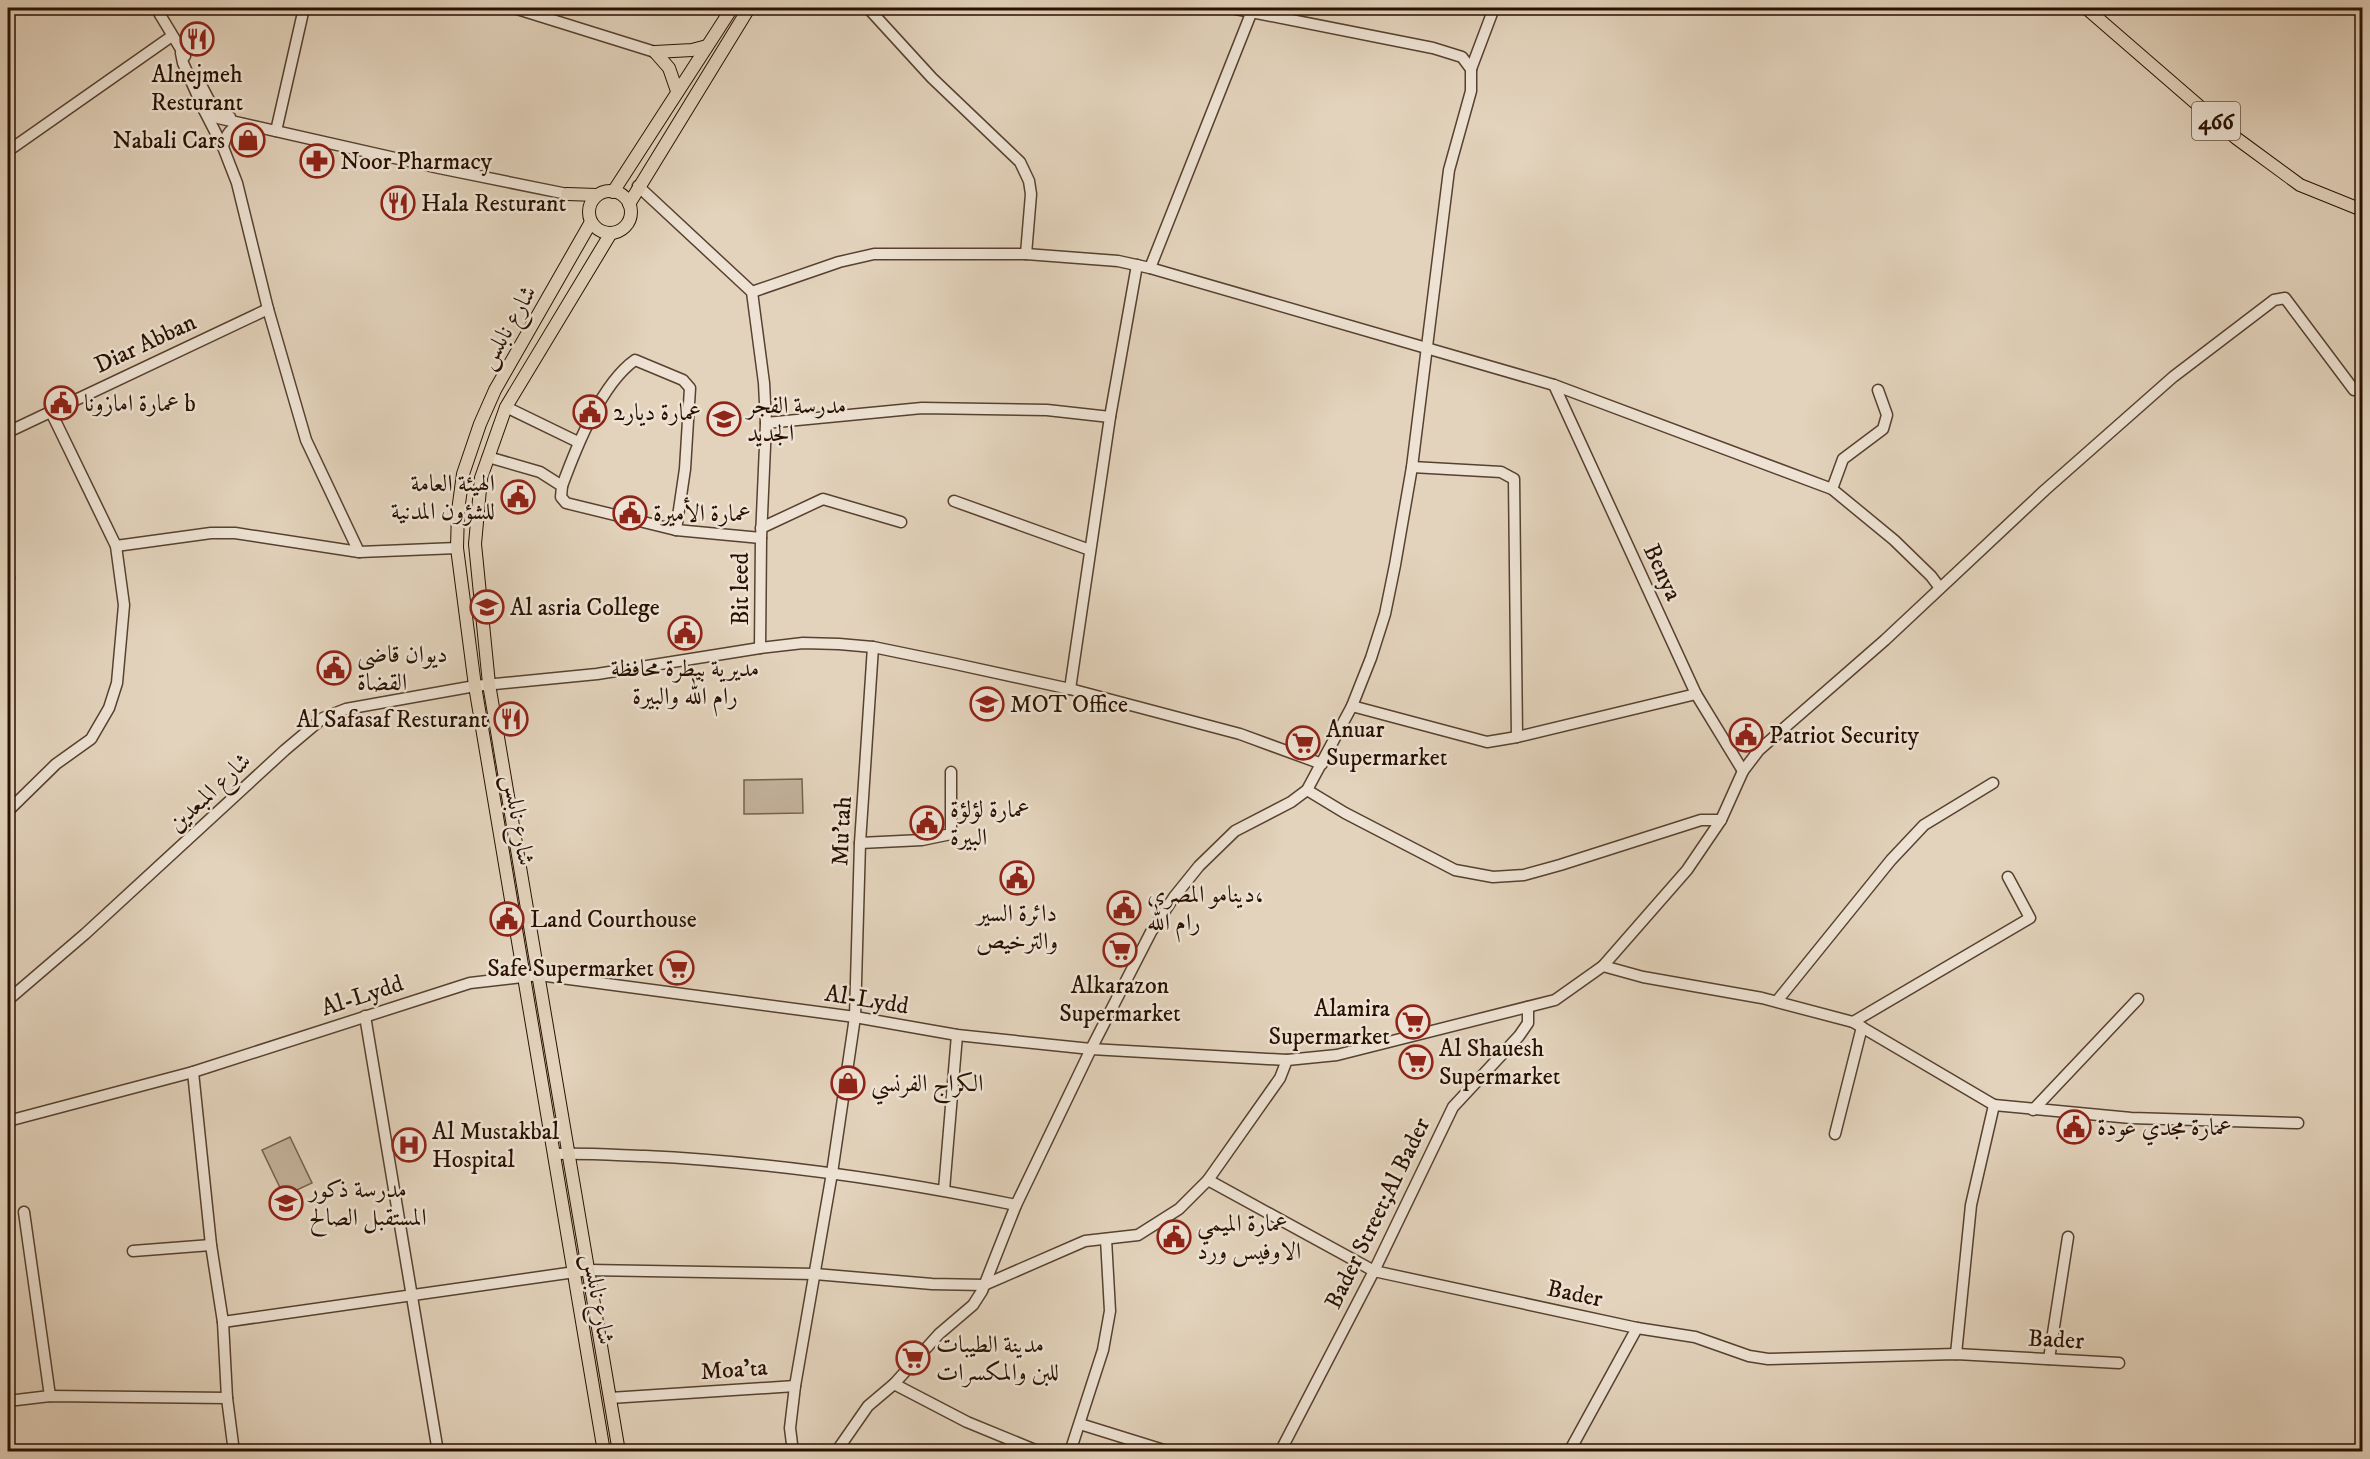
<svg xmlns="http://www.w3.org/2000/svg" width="2370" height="1459" font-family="'IM FELL DW Pica',Amiri,serif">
<rect width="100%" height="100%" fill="#e3d3bc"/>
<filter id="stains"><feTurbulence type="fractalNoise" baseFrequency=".00333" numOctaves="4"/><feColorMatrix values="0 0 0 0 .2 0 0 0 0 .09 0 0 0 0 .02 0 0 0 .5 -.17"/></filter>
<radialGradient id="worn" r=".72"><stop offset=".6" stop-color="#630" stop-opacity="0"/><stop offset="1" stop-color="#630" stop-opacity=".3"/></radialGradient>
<!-- green -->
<g fill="#c3b29c" stroke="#76614e" stroke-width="1.5">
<polygon points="802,779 803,813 744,814 744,780"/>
<polygon points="290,1137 312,1183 284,1196 262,1150"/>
</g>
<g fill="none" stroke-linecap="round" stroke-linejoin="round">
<!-- stream -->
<polyline stroke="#725d4a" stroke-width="3" points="1656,1448 1663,1452"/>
<!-- minor casing -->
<g stroke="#57412f" stroke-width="13">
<g id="minor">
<polyline points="156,8 185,56"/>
<polyline points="514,8 655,52"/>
<polyline points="868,8 932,78 1020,162 1029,181 1031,194 1026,254"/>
<polyline points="181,53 183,63 204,110 218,118 439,168 567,194"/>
<polyline points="1471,69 1494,8"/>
<polyline points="198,79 212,106 230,117"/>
<polyline points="204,110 223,147 237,183 268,309 306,440 359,552"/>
<polyline points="276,131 304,8"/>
<path d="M223 147C226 134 230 128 243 124"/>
<polyline points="8,151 172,36"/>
<polyline points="638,186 752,292 764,383 766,423 761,538 760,648"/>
<polyline points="1150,268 1252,11"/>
<polyline points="752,292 839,262 874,254 1026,254 1118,261 1150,268 1554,385 1832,489 1894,540 1931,576 1940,588"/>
<polyline points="1554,385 1696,694 1743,771"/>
<polyline points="506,407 578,442"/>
<polyline points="766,423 922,408 1047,410 1110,417"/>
<polyline points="8,432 268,309"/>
<polyline points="488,457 540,472 562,486 561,497 566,503 676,530"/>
<polyline points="1412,467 1501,472 1514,479 1517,737"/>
<path d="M562 486C576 448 601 384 635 360L683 380 690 388 685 469 676 530 761 538"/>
<polyline points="1832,489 1843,459 1883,429 1887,415 1878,390"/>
<polyline points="954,501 1090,550"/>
<polyline points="761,528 823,499 901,522"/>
<polyline points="116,546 211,533 235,533 359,552 457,548"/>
<polyline points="8,575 9,578"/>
<polyline points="1070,689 1110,417 1137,265"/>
<polyline points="1352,706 1487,742 1517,737 1696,694"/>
<polyline points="1307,790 1345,813 1455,870 1493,877 1524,875 1560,865 1701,820 1721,820"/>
<polyline points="8,811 56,764 91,739 109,708 117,683 124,605 116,546 50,410"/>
<polyline points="860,843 922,840 951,834 951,772"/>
<polyline points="1603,966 1643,977 1762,998 1853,1022 1994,1105 1971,1205 1956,1354"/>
<polyline points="8,1000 85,934 285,750 323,718 346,709 475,686 597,674 760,648 803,643 839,644 873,647 951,663 1070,689 1240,734 1322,764"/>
<polyline points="1777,1001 1891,860 1924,825 1993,783"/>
<polyline points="365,1016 438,1452"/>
<polyline points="1853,1022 2030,918 2008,877"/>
<polyline points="1994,1105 2131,1118 2298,1123"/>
<polyline points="2033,1110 2138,999"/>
<polyline points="8,1121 193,1072"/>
<polyline points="1835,1134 1862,1027"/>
<path d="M554 1154C585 1153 615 1155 645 1156 770 1162 894 1180 1016 1205"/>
<polyline points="1208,1180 1374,1271 1637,1328 1695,1337 1749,1356 1768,1359 1956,1354 2119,1363"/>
<polyline points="944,1190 957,1035"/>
<polyline points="24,1212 50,1396"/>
<polyline points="133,1251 211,1245"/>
<polyline points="223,1322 589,1270 815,1274 932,1284 984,1285 1085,1241 1138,1235 1179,1209 1208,1180 1280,1078 1287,1060"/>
<polyline points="2049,1359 2068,1237"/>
<polyline points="894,1384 967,1422 1040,1452"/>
<polyline points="227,1398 234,1452"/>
<polyline points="610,1398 795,1386"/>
<polyline points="8,1401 50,1396 227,1398 223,1322 211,1245 193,1072 470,983 539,975 855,1017 957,1035 1091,1049 1287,1060 1337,1055 1555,1000 1603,966 1687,870 1721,820 1743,771 1759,750 1885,640 2045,490 2173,377 2274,300 2285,298 2354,390"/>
<polyline points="1080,1424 1170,1452"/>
<polyline points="793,1452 790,1428 795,1386 832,1173 855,1017 860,843 873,647"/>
<polyline points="836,1452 868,1406 894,1384 939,1334 973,1305 982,1291 1016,1205 1091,1049 1151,932 1174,897 1199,866 1235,831 1291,802 1307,790 1352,706 1371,658 1385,614 1395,565 1412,467 1449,170 1471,91 1471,69 1462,57 1433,48 1231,8"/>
<polyline points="1070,1452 1103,1350 1110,1311 1106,1239"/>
<polyline points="1280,1452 1374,1271 1453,1107 1519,1036 1528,1023 1528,1007"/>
<polyline points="1569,1452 1637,1328"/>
</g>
</g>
<!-- major casing -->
<g stroke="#281000" stroke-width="14">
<g id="major">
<polyline points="2086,8 2236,138 2300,185 2362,210"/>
<polyline points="655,52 692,50 707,46"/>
<polyline points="655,52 669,68 677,91"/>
<circle cx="610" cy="212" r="21"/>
<polyline points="613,192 732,8"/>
<polyline points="567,194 597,195"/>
<polyline points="629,204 749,8"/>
<polyline points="591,222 495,390 480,424 463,474 458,511 457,548 475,686 604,1452"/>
<polyline points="611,233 506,407 481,478 475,544 489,684 619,1452"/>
</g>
</g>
<!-- minor -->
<use href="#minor" stroke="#ede2d3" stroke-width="10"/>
<!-- major -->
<use href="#major" stroke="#e3d3bc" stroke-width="12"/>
</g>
<!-- icons -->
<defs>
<g id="restaurant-ring" transform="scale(1.725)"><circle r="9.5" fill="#ede2d3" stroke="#8f2418" stroke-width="1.5"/><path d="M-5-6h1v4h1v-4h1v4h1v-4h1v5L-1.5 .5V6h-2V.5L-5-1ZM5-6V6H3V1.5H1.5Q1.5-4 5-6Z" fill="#8f2418"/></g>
<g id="shop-ring" transform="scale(1.725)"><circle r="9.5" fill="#ede2d3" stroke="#8f2418" stroke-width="1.5"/><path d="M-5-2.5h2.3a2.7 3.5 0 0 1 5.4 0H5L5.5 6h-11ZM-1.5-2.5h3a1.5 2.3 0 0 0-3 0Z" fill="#8f2418"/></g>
<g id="pharmacy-ring" transform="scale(1.725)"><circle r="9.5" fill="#ede2d3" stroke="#8f2418" stroke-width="1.5"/><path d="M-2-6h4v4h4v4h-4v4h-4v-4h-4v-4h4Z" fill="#8f2418"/></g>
<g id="civic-ring" transform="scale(1.725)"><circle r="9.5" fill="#ede2d3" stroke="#8f2418" stroke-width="1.5"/><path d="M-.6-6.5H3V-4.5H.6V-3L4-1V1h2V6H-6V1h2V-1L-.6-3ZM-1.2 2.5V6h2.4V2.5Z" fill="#8f2418"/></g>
<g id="school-ring" transform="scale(1.725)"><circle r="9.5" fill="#ede2d3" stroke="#8f2418" stroke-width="1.5"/><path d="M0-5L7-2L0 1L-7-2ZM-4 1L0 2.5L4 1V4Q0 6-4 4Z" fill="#8f2418"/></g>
<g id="university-ring" transform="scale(1.725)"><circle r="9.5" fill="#ede2d3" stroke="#8f2418" stroke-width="1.5"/><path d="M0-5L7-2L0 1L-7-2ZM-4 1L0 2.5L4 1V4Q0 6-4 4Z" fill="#8f2418"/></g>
<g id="supermarket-ring" transform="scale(1.725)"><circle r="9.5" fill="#ede2d3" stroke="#8f2418" stroke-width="1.5"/><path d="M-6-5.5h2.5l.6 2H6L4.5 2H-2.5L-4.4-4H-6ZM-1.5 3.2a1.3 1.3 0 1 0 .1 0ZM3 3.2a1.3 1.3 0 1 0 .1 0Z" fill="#8f2418"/></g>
<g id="hospital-ring" transform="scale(1.725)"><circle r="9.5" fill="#ede2d3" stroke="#8f2418" stroke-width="1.5"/><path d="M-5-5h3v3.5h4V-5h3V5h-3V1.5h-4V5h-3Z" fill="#8f2418"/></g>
</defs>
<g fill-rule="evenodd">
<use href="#restaurant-ring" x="197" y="39"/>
<use href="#shop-ring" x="248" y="140"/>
<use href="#pharmacy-ring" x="317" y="161"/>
<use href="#restaurant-ring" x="398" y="203"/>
<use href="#civic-ring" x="61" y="403"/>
<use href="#civic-ring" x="590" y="412"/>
<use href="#school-ring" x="724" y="419"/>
<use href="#civic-ring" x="518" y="497"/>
<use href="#civic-ring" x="630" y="513"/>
<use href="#university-ring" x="487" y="607"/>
<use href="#civic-ring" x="685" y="633"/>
<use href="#civic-ring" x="334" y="668"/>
<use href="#school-ring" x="987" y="704"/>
<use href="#restaurant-ring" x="511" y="719"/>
<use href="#civic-ring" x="1746" y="735"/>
<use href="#supermarket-ring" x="1303" y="743"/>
<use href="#civic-ring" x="927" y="823"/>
<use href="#civic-ring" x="1017" y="878"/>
<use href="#civic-ring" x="1124" y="908"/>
<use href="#civic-ring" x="507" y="919"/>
<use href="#supermarket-ring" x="1120" y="950"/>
<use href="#supermarket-ring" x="677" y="968"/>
<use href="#supermarket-ring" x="1413" y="1022"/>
<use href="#supermarket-ring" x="1416" y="1062"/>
<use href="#shop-ring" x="848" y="1083"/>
<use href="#civic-ring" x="2074" y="1127"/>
<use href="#hospital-ring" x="409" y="1145"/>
<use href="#school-ring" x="286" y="1203"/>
<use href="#civic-ring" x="1174" y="1237"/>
<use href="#supermarket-ring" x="913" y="1358"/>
</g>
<g text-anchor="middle" stroke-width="5" stroke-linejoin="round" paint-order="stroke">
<!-- shield labels -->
<rect fill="#ede2d3" stroke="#634f3f" stroke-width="1.5" x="2192" y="102" width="48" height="38" rx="4.5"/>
<g font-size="22" font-weight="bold" fill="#281000">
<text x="2216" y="129">466</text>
</g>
<!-- poi labels -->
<g font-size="24" fill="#281000" stroke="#ede2d3" text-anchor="start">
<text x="197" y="82" text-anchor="middle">Alnejmeh<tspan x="197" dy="28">Resturant</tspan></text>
<text x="225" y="148" text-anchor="end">Nabali Cars</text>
<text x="340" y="169">Noor Pharmacy</text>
<text x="421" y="211">Hala Resturant</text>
<text x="84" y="411">عمارة امازونا b</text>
<text x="747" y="413">مدرسة الفجر<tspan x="747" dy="28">الجديد</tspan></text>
<text x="613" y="420">عمارة ديار2</text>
<text x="495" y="491" text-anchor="end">الهيئة العامة<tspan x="495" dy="28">للشؤون المدنية</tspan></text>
<text x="653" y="521">عمارة الأميرة</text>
<text x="510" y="615">Al asria College</text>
<text x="357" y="662">ديوان قاضي<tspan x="357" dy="28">القضاة</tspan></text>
<text x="685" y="676" text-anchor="middle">مديرية بيطرة محافظة<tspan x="685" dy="28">رام الله والبيرة</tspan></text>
<text x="1010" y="712">MOT Office</text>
<text x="488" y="727" text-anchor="end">Al Safasaf Resturant</text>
<text x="1326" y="737">Anuar<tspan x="1326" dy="28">Supermarket</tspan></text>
<text x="1769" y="743">Patriot Security</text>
<text x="950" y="817">عمارة لؤلؤة<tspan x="950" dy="28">البيرة</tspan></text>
<text x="1147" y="902">دينامو المصري،<tspan x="1147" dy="28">رام الله</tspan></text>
<text x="1017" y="921" text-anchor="middle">دائرة السير<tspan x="1017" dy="28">والترخيص</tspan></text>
<text x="530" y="927">Land Courthouse</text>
<text x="654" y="976" text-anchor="end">Safe Supermarket</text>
<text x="1120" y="993" text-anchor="middle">Alkarazon<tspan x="1120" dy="28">Supermarket</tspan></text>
<text x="1390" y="1016" text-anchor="end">Alamira<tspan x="1390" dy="28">Supermarket</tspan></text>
<text x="1439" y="1056">Al Shauesh<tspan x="1439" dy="28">Supermarket</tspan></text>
<text x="871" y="1091">الكراج الفرنسي</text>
<text x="2097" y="1135">عمارة مجدي عودة</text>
<text x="432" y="1139">Al Mustakbal<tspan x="432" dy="28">Hospital</tspan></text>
<text x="309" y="1197">مدرسة ذكور<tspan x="309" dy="28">المستقبل الصالح</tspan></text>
<text x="1197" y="1231">عمارة الميمي<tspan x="1197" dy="28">الاوفيس ورد</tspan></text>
<text x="936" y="1352">مدينة الطيبات<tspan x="936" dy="28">للبن والمكسرات</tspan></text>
</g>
<!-- street labels -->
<g font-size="24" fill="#281000" stroke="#ede2d3">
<text transform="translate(507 327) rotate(-60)" y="8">شارع نابلس</text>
<text transform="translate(145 343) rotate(-25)" y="8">Diar Abban</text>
<text transform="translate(1663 572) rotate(65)" y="8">Benya</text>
<text transform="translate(740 589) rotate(-90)" y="8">Bit leed</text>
<text transform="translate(209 792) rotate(-43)" y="8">شارع المبعدين</text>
<text transform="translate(519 820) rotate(80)" y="8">شارع نابلس</text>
<text transform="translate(841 831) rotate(-87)" y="8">Mu'tah</text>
<text transform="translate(362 995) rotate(-18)" y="8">Al-Lydd</text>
<text transform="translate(867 999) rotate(9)" y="8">Al-Lydd</text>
<text transform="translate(1377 1213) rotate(-64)" y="8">Bader Street;Al Bader</text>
<text transform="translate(1575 1293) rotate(12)" y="8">Bader</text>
<text transform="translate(599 1299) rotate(80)" y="8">شارع نابلس</text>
<text transform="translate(2056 1339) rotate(3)" y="8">Bader</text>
<text transform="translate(734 1369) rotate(-4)" y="8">Moa'ta</text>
</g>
</g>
<!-- margin -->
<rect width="2370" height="1459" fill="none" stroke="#e3d3bc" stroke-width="30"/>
<rect x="9" y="9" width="2352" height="1441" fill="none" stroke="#281000" stroke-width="3"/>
<rect x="15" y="15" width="2340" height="1429" fill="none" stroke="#281000" stroke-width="1.5"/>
<rect width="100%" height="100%" filter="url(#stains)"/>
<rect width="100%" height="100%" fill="url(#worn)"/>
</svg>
